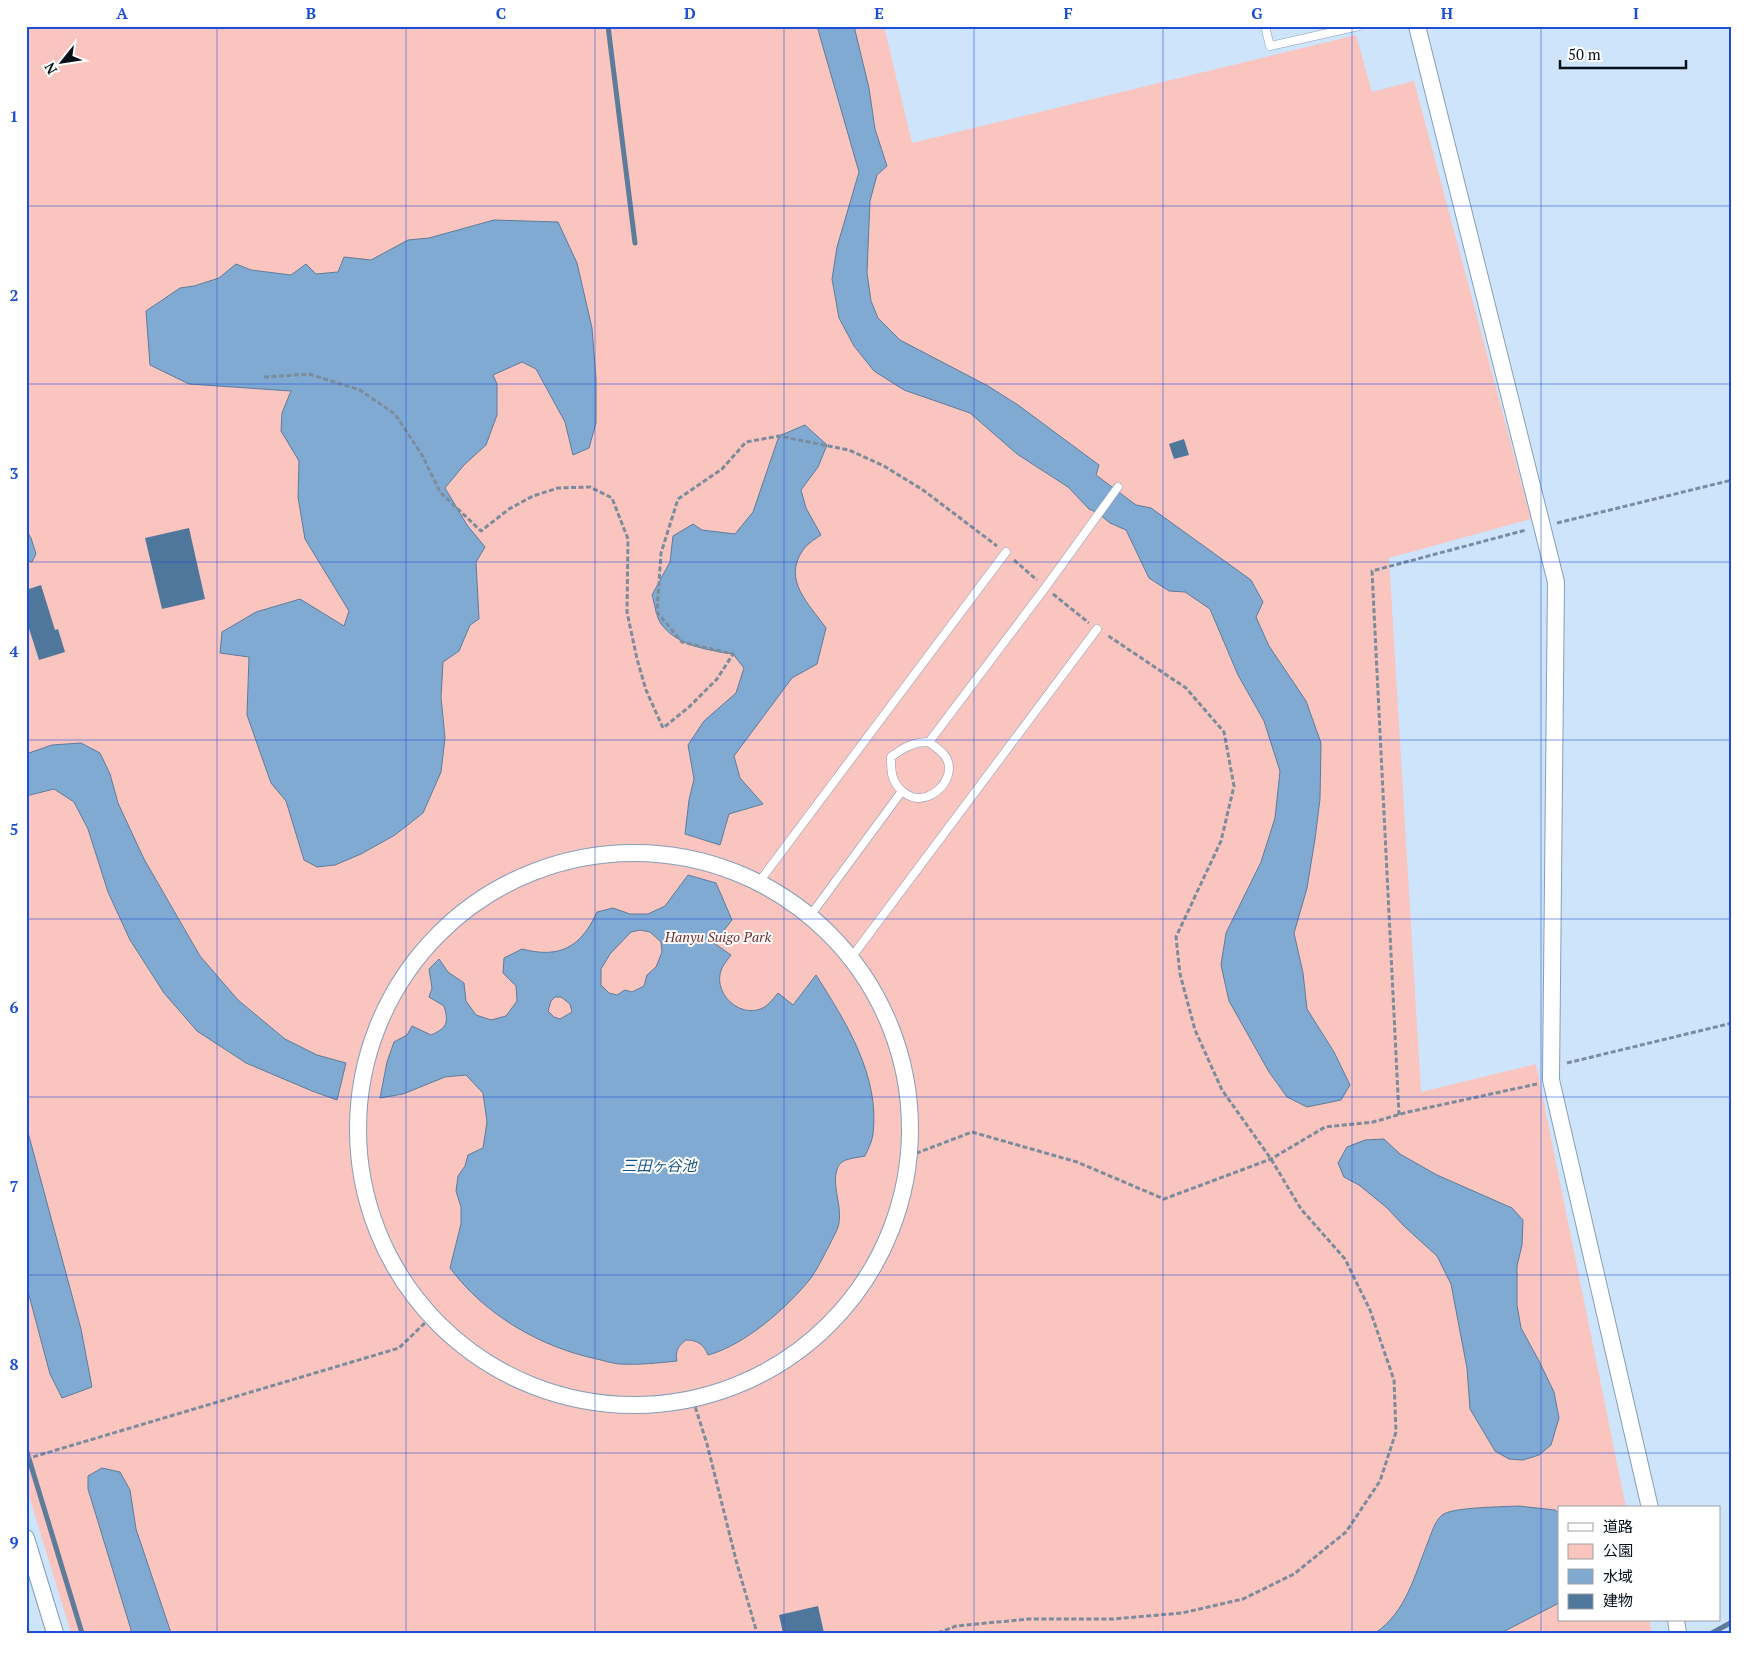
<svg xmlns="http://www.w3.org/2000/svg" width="1758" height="1659" font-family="'PT Serif','Noto Sans JP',serif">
<rect width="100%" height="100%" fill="#cee4fb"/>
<!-- green -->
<polygon fill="#fac4bf" points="26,26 884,26 912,143 1356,35 1372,92 1414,81 1531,519 1389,558 1421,1092 1536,1064 1626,1508 1559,1508 1559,1620 1649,1620 1652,1633 71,1633 26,1486"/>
<!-- water -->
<g fill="#81aad2" stroke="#5c7c9a" fill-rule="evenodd">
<polygon points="817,26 854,26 869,88 875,129 887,166 877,175 870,201 867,273 871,301 878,318 900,340 988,386 1018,405 1099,465 1096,475 1136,505 1151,508 1251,580 1263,602 1256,617 1269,646 1306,701 1321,743 1320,799 1315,839 1307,888 1294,933 1303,973 1307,1009 1334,1052 1350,1085 1341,1100 1307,1107 1287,1097 1269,1072 1229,1001 1221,965 1226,933 1261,862 1275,818 1280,771 1264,721 1238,675 1210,609 1185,592 1169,591 1149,578 1126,530 1110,523 1098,513 1089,509 1068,487 1017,454 970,413 904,390 874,371 854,346 839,318 832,279 837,247 859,172"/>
<polygon points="494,220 558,222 577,263 592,328 596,379 596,423 589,448 573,455 565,422 536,369 522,362 493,375 497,384 497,415 486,445 464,465 445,488 467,525 485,547 476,562 479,619 470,625 459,651 443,662 441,697 445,738 441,772 423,813 395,835 361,854 335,865 317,867 304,860 286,801 271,783 247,715 249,657 220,653 222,632 256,612 300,599 344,626 349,611 305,539 298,497 299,461 281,431 282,413 291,391 189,384 150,365 146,311 180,288 194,286 219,278 236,264 251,270 291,275 306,264 316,274 338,272 344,257 371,260 408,240 429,238"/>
<path d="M805 425 827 445 818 467 801 490 806 508 821 535C815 539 807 544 803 550 782 580 809 604 826 628L817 664 792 678 734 756 740 778 763 804 729 814 720 845 685 834 689 800 694 779 688 745 704 721 736 693 744 668 733 654C708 650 678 646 662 625 656 618 655 604 652 595L670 562 673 536 693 524 702 530 735 534 753 512 779 436Z"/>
<polygon points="26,530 31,538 36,554 32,562 26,560"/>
<polygon points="81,743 100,753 110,774 118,803 144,859 200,956 238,1000 285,1039 317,1055 346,1063 337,1100 312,1091 246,1063 197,1031 164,993 130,940 108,892 88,829 74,802 54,789 26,796 26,754 52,745"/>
<path d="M688 875 716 883 732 920 714 943 731 955C728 959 724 964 722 968 712 990 735 1015 757 1010 767 1008 772 1000 778 993L793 1005 816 975C846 1022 880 1076 873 1134 872 1142 868 1149 865 1156 857 1158 841 1158 838 1167 830 1185 844 1207 838 1227 836 1233 832 1239 830 1244 824 1255 818 1268 811 1278 787 1308 745 1345 708 1355 704 1345 698 1340 686 1340 678 1346 675 1351 677 1361 658 1363 639 1365 619 1364 612 1363 604 1361 597 1359 540 1347 485 1315 450 1268L461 1224V1207L456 1191 458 1176 465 1166 468 1155 483 1148 487 1122 483 1093 466 1075 445 1077 403 1094 380 1098 387 1062 394 1042 407 1035 412 1026 431 1035C447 1028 449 1023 444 1006L429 997 432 988 429 969 439 959 448 972 464 983 466 1001 476 1015 491 1020 506 1016 517 1001 516 986 503 973 504 958 522 949C560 959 581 947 597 912L613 908 630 914H648L665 906ZM640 930 650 932 661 942 662 952 656 967 647 975 644 986 632 992 625 990 617 995 609 993 601 985V969L610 954 631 932ZM555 997H561L570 1004 572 1012 560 1019 554 1017 548 1011 551 1001Z"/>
<polygon points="26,1125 81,1329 92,1387 62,1398 50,1374 26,1284"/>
<polygon points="1384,1139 1400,1154 1437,1175 1512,1208 1523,1220 1522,1245 1517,1266 1517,1305 1521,1328 1539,1361 1554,1392 1559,1418 1551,1445 1539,1455 1523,1460 1509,1459 1495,1451 1470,1409 1467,1368 1451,1284 1437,1256 1405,1227 1386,1207 1359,1185 1344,1177 1338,1163 1347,1147 1365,1140"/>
<polygon points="102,1468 120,1472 130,1490 136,1529 171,1633 132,1633 88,1489 88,1476"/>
<path d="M1518 1506 1555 1510 1559 1513V1603L1501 1633H1375C1406 1613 1415 1574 1428 1542 1431 1534 1435 1521 1442 1515 1452 1507 1503 1507 1518 1506Z"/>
</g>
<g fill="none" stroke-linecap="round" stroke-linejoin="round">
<!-- stream -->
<g stroke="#5c7c9a" stroke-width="5">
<polyline points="608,26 635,243"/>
<polyline points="26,1449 82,1633"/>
<polyline points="1712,1633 1732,1622"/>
</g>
</g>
<!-- building -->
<g fill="#4f779c">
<polygon points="1184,439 1189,455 1174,459 1169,444"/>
<polygon points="189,528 205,599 162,609 145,538"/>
<polygon points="41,585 55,630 58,629 65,652 39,660 26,619 26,590"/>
<polygon points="818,1606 824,1633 783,1633 779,1615"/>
</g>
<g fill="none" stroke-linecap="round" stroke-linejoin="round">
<!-- lane casing -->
<g stroke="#849eb9" stroke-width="9">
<g id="lane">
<polyline points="1265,26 1270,46 1359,26"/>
<polyline points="929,742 1045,588 1118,487"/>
<polyline points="759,882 1006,552"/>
<path d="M810 916 902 791C905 793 909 796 912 797 931 803 954 781 948 762 946 753 936 748 929 742 914 742 904 747 891 757 891 771 891 781 902 791"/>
<polyline points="851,958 1097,629"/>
</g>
</g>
<!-- street casing -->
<g stroke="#849eb9" stroke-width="18">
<g id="street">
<polyline points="1417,26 1556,582 1551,1080 1650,1508"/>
<circle cx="634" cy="1129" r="276"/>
<polyline points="26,1538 55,1633"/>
<polyline points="1676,1620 1678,1633"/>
</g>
</g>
<!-- path -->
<g stroke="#7b8c9d" stroke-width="3" stroke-dasharray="5 2.5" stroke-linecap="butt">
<polyline points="264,377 309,374 360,390 395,414 422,455 440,492 481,531 509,509 533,496 558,488 590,487 612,498 628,539 627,612 637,659 646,690 663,728 689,707 717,679 733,654 682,642 657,612 661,553 678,499 722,469 746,442 779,436 849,450 884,466 923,490 997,546"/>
<polyline points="1557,523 1732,480"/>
<polyline points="1014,560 1037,580"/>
<polyline points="1053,594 1089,623"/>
<polyline points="1567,1063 1732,1023"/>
<polyline points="1399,1115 1372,571 1526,530"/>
<polyline points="909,1156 972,1132 1077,1162 1164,1199 1271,1159 1325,1127 1373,1122 1408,1112 1537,1084"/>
<polyline points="693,1400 707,1444 737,1564 757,1633"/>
<polyline points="26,1459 399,1348 431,1317"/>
<polyline points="938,1633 956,1626 1029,1619 1113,1619 1182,1613 1243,1599 1294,1574 1346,1532 1380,1481 1396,1432 1394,1380 1370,1310 1345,1259 1301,1209 1271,1159 1222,1090 1195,1030 1180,974 1176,937 1221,841 1234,786 1224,732 1186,688 1107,635"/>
</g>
<!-- lane -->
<use href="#lane" stroke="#fff" stroke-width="8"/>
<!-- street -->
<use href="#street" stroke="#fff" stroke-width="16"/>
</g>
<!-- grid -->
<path fill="none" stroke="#1d4ed8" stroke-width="1" stroke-opacity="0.55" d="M217 26V1633M406 26V1633M595 26V1633M784 26V1633M974 26V1633M1163 26V1633M1352 26V1633M1541 26V1633M26 206H1732M26 384H1732M26 562H1732M26 740H1732M26 919H1732M26 1097H1732M26 1275H1732M26 1453H1732"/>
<g text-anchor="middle" stroke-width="4" stroke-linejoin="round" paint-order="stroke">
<!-- park labels -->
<g font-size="14" font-style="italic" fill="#742b29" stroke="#fff">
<text x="718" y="942">Hanyu Suigo Park</text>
</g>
<!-- water labels -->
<g font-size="15" font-style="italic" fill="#145386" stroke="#fff">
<text x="659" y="1171">三田ヶ谷池</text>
</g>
</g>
<!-- border -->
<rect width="1758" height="1659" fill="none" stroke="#ffffff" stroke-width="55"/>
<!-- legend -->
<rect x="1558" y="1506" width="162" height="115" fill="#ffffff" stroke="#9c9fa3"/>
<rect x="1568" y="1523" width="25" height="8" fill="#ffffff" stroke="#9c9fa3"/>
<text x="1603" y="1532" font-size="15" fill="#071019">道路</text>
<rect x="1568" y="1544" width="25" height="15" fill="#fac4bf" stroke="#9c9fa3"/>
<text x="1603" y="1556" font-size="15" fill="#071019">公園</text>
<rect x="1568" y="1569" width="25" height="15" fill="#81aad2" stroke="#9c9fa3"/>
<text x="1603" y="1582" font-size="15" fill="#071019">水域</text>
<rect x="1568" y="1594" width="25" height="15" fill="#4f779c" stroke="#9c9fa3"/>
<text x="1603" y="1606" font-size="15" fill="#071019">建物</text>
<!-- north arrow -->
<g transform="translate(62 62) rotate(240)" stroke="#ffffff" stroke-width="4" paint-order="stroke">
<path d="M0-4L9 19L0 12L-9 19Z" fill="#071019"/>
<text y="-8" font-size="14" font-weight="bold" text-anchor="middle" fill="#071019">N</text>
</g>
<!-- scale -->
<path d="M1560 60v8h126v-8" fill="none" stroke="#071019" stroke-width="2.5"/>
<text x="1568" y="60" font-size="15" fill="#071019" stroke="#ffffff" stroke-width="4" paint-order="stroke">50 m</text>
<rect x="28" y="28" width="1702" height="1604" fill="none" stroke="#1d4ed8" stroke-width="2"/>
<g font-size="16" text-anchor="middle" font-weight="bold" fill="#1d4ed8">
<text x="122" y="19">A</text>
<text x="311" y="19">B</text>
<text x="501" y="19">C</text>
<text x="690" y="19">D</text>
<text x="879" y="19">E</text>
<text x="1068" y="19">F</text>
<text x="1257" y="19">G</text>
<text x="1447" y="19">H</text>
<text x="1636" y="19">I</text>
<text x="14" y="122">1</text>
<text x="14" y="301">2</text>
<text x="14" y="479">3</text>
<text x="14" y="657">4</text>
<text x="14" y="835">5</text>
<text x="14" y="1013">6</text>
<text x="14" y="1192">7</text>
<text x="14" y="1370">8</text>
<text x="14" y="1548">9</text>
</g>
</svg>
